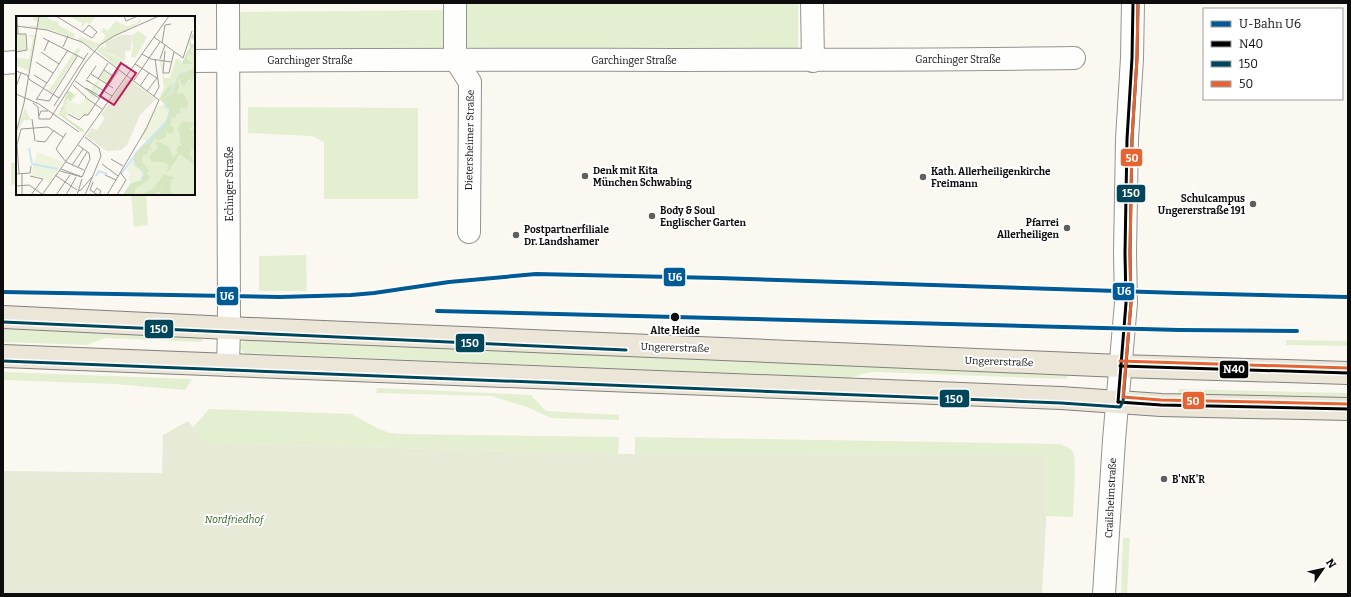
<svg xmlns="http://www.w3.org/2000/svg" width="1351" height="597" font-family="Bitter,serif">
<rect width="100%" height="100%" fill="#faf8f1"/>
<!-- green -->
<g fill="#e4efd2">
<polygon points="455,3 798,3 798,54 228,61 228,12 455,10"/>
<polygon points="248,107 418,108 418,199 324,199 324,142 312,136 248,133"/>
<polygon points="11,163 17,163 17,184 11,185"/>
<polygon points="131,194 146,194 148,225 134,227"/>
<polygon points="306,255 307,291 259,291 259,256"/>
<polygon points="3,329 200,338 203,339 202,342 105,338 87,345 3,342"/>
<path d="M249 339 1067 374V379L875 372 862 374 850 378 245 353 240 349C241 343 243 341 249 339Z"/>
<polygon points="1286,340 1348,341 1348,346 1286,345"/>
<polygon points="3,372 192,379 185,390 114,384 3,380"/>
<polygon points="377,388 531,395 546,411 619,415 619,420 551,418 527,407 491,396 376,393"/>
<polygon points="1179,389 1348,393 1348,399 1178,397"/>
<polygon points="209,409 351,414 379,429 390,433 402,434 619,437 618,454 205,443 193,427"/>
<path d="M635 437 1060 444C1064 446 1070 447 1073 452 1077 461 1073 504 1073 517L1046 516 1045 455 635 454Z"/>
<polygon points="1123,538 1130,538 1127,594 1121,594"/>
</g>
<!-- cemetery -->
<polygon fill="#e6ead6" points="188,421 206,443 627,454 1045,455 1046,523 1042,594 3,594 3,471 162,473 163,435"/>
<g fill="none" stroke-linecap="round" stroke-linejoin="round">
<!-- minor casing -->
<g stroke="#949390" stroke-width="24">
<g id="minor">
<polyline points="228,3 229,328 228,365"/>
<polyline points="455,3 455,59 470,82 469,232"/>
<polyline points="812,3 813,61"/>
<path d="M194 61C487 58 781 62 1074 58"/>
<polyline points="3,63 17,62"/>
<polyline points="1104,594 1114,440 1126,303 1125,253 1127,139 1132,58 1133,3"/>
</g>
</g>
<!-- major casing -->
<g stroke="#81807d" stroke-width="24">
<g id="major">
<polyline points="3,317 229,328 1120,366 1348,373"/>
<polyline points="3,356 1061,398 1161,405 1348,409"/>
</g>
</g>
<!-- minor -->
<use href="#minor" stroke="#fefefd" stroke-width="22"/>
<!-- major -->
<use href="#major" stroke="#ece6d9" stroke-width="22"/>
<!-- bus-1 casing -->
<g stroke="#fff" stroke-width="6">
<g id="bus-1">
<polyline points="1120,366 1348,373"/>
<polyline points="1118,402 1126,303 1125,253 1127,139 1132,58 1133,3"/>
<polyline points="1118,402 1161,405 1348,409"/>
</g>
</g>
<!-- bus-2 casing -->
<g stroke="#fff" stroke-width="6">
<g id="bus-2">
<polyline points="3,322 626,350"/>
<polyline points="3,361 1061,403 1120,407 1123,402 1131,303 1130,253 1132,139 1137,58 1138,3"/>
</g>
</g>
<!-- bus-3 casing -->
<g stroke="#fff" stroke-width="6">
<g id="bus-3">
<polyline points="1138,3 1137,58 1132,139 1130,253 1131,303 1123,397 1161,400 1348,404"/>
<polyline points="1120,361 1348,368"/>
</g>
</g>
<!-- bus-1 -->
<use href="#bus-1" stroke="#000" stroke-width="3"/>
<!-- bus-2 -->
<use href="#bus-2" stroke="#00465a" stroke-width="3"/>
<!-- bus-3 -->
<use href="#bus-3" stroke="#e66432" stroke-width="3"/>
<!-- metro-1 casing -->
<g stroke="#fff" stroke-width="7">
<g id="metro-1">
<polyline points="3,292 280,297 351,295 374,293 449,282 536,274 718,278 1179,293 1348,297"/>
<polyline points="437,311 1180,330 1297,331"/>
</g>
</g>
<!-- metro-1 -->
<use href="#metro-1" stroke="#005a96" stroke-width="4"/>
</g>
<!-- markers -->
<g fill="#605f5d" stroke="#fff" stroke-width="1.5">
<circle cx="585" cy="176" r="4"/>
<circle cx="923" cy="177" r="4"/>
<circle cx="1253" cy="204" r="4"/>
<circle cx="652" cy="216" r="4"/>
<circle cx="1067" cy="228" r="4"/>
<circle cx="516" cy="235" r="4"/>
<circle cx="1164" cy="479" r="4"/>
</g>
<circle fill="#0d0d0d" stroke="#fff" stroke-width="1.5" cx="675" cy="317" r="5"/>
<g text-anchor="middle" stroke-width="4" stroke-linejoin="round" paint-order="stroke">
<!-- street labels -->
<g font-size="10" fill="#0d0d0d" stroke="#fff">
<text x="958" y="63">Garchinger Straße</text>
<text x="310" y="64">Garchinger Straße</text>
<text x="634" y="64">Garchinger Straße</text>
<text transform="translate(469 140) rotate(-89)" y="4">Dietersheimer Straße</text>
<text transform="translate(229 184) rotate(-90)" y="4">Echinger Straße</text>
<text transform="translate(675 347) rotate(2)" y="4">Ungererstraße</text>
<text transform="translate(999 361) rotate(2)" y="4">Ungererstraße</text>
<text transform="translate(1110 498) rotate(-87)" y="4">Crailsheimstraße</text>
</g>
<!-- poi labels -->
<g font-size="10" font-weight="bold" fill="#0d0d0d" stroke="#fff" text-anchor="start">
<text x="593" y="174">Denk mit Kita<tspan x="593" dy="12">München Schwabing</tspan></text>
<text x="931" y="175">Kath. Allerheiligenkirche<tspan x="931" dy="12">Freimann</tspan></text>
<text x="1245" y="202" text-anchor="end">Schulcampus<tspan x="1245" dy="12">Ungererstraße 191</tspan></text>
<text x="660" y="214">Body &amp; Soul<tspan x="660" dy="12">Englischer Garten</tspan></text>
<text x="1059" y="226" text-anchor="end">Pfarrei<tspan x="1059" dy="12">Allerheiligen</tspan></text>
<text x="524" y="233">Postpartnerfiliale<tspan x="524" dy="12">Dr. Landshamer</tspan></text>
<text x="1172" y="483">B'NK'R</text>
</g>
<!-- stop labels -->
<g font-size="10" font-weight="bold" fill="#0d0d0d" stroke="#fff">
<text x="675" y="334">Alte Heide</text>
</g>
<!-- park labels -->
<g font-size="10" font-style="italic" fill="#2f621f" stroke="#fff">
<text x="234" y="523">Nordfriedhof</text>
</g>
</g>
<!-- overview -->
<g transform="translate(16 16)">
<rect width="179" height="179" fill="#faf8f1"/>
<path d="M17 0H30L36 5 38 1 37 5H42V8L44 5 42 9 59 18 58 22 35 14 2 9 21 10 22 5 17 4ZM53 0H80L74 8 70 6 66 11V7ZM123 1 125 6 78 33 62 24 64 20 83 28 90 20 85 15 87 12 92 15 99 5 111 10 122 7ZM122 15 131 21 119 42 115 41 117 30 115 20ZM9 18 10 35H0V19ZM11 19H21L12 58V54L0 50V42L13 43 15 35 11 34 15 33 17 21ZM175 29 179 31V179H107L115 166 122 165 117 141 125 130 132 126 148 88 143 83 148 72 144 44H146L148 62H154L160 42 166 46ZM86 30 89 31V37L107 44 104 50 98 49 81 34ZM61 32 65 33 36 77 33 75 35 71 31 69 36 70ZM88 55 98 62 89 75 91 68 85 63 78 76 88 67 76 85 77 79 73 83 75 77 71 80ZM53 75 58 78 62 77 49 93 52 96 50 102 69 114 67 117 43 98ZM9 92 15 104H8L2 114 1 157 0 116Z" fill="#e4efd2"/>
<path d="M176 18 179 19V24L175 23 176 19 175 23V28L179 29V32L176 31 174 35 179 40 173 37 170 43 178 48H166L174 31 173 28ZM179 52 176 67 174 62 168 70 164 66 166 63 162 64 163 72 160 78 167 77 172 87 171 93 164 91 165 98 161 97 160 101 154 103 156 105 154 110H157L158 116 154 118 148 114 151 118 150 121 142 124 139 122 134 130 136 136 132 133V137L127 139 126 146 133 155 130 157 120 150 118 141 124 132 133 126 138 121 131 125 153 95V98V93L144 90 151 91 144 82 156 67 155 74 148 82 157 76 163 59ZM52 75 58 78 54 85 53 82 50 83 46 90 48 92 43 97 67 114 66 116 43 98ZM166 105 178 107 173 114H179L177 117 179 137 176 132 174 138 179 147 178 149 164 138 150 158 153 149 148 146H136L133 140 142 132 140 127 142 125 153 131 157 141 162 137 160 134 162 130 167 129 164 127 163 114H161ZM128 156 134 160 133 163 119 173 118 179H107L115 168 127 162ZM148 158 159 162 156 163 154 173 157 179 144 178 146 174 137 179H124L138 172Z" fill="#d5e6c0"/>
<path d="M105 19H115V34L109 35V44L89 36 90 26ZM111 62 140 83 124 99 111 129 105 134 91 135 70 120 76 112 81 114 89 102 85 99Z" fill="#e6ead6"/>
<path d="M70 82 79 89 72 99 63 103 49 93 52 84 63 89ZM142 89 153 93V98L147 110 132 126 124 122ZM21 136 47 146 33 167 26 161 15 159ZM117 143 119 150 126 155 127 159 124 165 115 166 112 164 114 157 111 155Z" fill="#edf3dc"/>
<path d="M179 52 163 59 156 75 148 82 153 91 154 95 151 107 133 126 124 132 118 141 119 149 127 155 128 160 124 165 115 168 107 179 114 168 124 165 127 159 126 155 118 149 117 141 120 136 151 104 153 93 149 87 148 82 155 74 163 58Z" fill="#c9e6f3"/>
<path fill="none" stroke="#c9e6f3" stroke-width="2" d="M13 132 16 148 42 153M105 158 117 142M80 160 83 155 91 158"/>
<path fill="none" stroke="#9b9a96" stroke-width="1" d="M1 0 2 18M40 0 76 22 81 16 73 9 67 16M108 0 110 5 122 0M0 10 31 14 66 26 143 84 130 113 91 179M0 18H10L11 34 0 36M138 21 167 42 176 15M27 22 68 43M146 27 149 9 155 8M47 31 52 20M28 35 33 24M149 35 147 57H153L158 36M25 36 43 48M126 38 135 43 155 46M144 43 149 29M20 46 37 57M119 48 141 62 131 75M88 54 98 61M0 55 11 59 14 64 43 82M75 58 97 72M18 59 31 67M71 63 80 50M82 63 92 47M118 64 144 26M59 65 84 83M74 66 70 64 96 80M57 69 70 81M124 70 133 57M0 71 5 57M70 72 85 81M0 78 23 88 63 116M138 80 143 71 139 43M69 81 86 93M21 83 33 85 62 39M20 84 52 34M17 87 22 91 23 103H34L69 47 84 29 98 20 143 0M38 90 72 37M52 98 63 104 68 99H72L102 55M23 100 25 95H32M16 103 19 125M0 117 8 87 23 0M50 117 40 133 50 146 68 154M20 125 29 126 38 114M62 129 73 137 74 143 66 161M95 143 107 150M86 148 102 160M56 149 67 133M62 151 71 136M45 153 66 161M44 155 66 161M3 157 1 129 5 113 32 111 47 121M0 158 14 157 15 150M6 158V179M39 159 61 174M89 159 100 164M14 160 27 163 15 179M77 166 74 174 82 179M0 170 13 169 26 178M62 175 65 174 76 161M78 176 81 172 85 175 83 179M26 179 153 0M40 179 54 159M50 179 60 161M61 179 66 163M69 179 85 140 83 132 69 121M101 179 110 164 104 156"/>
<path fill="#c2185b" fill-opacity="0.15" stroke="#c2185b" stroke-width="2" d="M105 47 120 57 98 89 84 80Z"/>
<rect width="179" height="179" fill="none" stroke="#0d0d0d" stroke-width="2"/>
</g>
<g stroke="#fff" stroke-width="1.5">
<rect x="1120" y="148" width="23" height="19" rx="4" fill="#e66432"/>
<rect x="1116" y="184" width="30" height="19" rx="4" fill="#00465a"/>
<rect x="663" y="267" width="23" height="20" rx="4" fill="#005a96"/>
<rect x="1112" y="282" width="23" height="19" rx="4" fill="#005a96"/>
<rect x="216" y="286" width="23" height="20" rx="4" fill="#005a96"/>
<rect x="144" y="319" width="30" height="20" rx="4" fill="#00465a"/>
<rect x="455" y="333" width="30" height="20" rx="4" fill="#00465a"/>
<rect x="1219" y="360" width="30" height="19" rx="4" fill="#000"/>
<rect x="939" y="389" width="31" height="19" rx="4" fill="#00465a"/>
<rect x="1182" y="391" width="23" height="19" rx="4" fill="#e66432"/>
</g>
<g font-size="11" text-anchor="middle" font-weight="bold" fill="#fff">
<text x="1132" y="162">50</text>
<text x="1131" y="197">150</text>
<text x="675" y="281">U6</text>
<text x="1124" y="295">U6</text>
<text x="227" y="300">U6</text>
<text x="159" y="333">150</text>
<text x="470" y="347">150</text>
<text x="1234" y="373">N40</text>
<text x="954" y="403">150</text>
<text x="1193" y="405">50</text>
</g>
<!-- border -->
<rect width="1351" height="597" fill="none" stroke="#0d0d0d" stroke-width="8"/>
<!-- legend -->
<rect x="1203" y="8" width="140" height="92" fill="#ffffff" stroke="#9e9e9e"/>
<rect x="1211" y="21" width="20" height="6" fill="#005a96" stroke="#9e9e9e"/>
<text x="1239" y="28" font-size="12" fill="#0d0d0d">U-Bahn U6</text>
<rect x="1211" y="41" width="20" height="6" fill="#000000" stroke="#9e9e9e"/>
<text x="1239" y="48" font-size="12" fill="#0d0d0d">N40</text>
<rect x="1211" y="61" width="20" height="6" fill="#00465a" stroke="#9e9e9e"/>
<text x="1239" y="68" font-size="12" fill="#0d0d0d">150</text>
<rect x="1211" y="81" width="20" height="6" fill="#e66432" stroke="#9e9e9e"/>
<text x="1239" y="88" font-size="12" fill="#0d0d0d">50</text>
<!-- north arrow -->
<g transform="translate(1323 569) rotate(56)" stroke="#ffffff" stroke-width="3" paint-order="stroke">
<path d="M0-3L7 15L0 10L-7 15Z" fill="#0d0d0d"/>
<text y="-6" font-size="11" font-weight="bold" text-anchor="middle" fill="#0d0d0d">N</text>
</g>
</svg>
